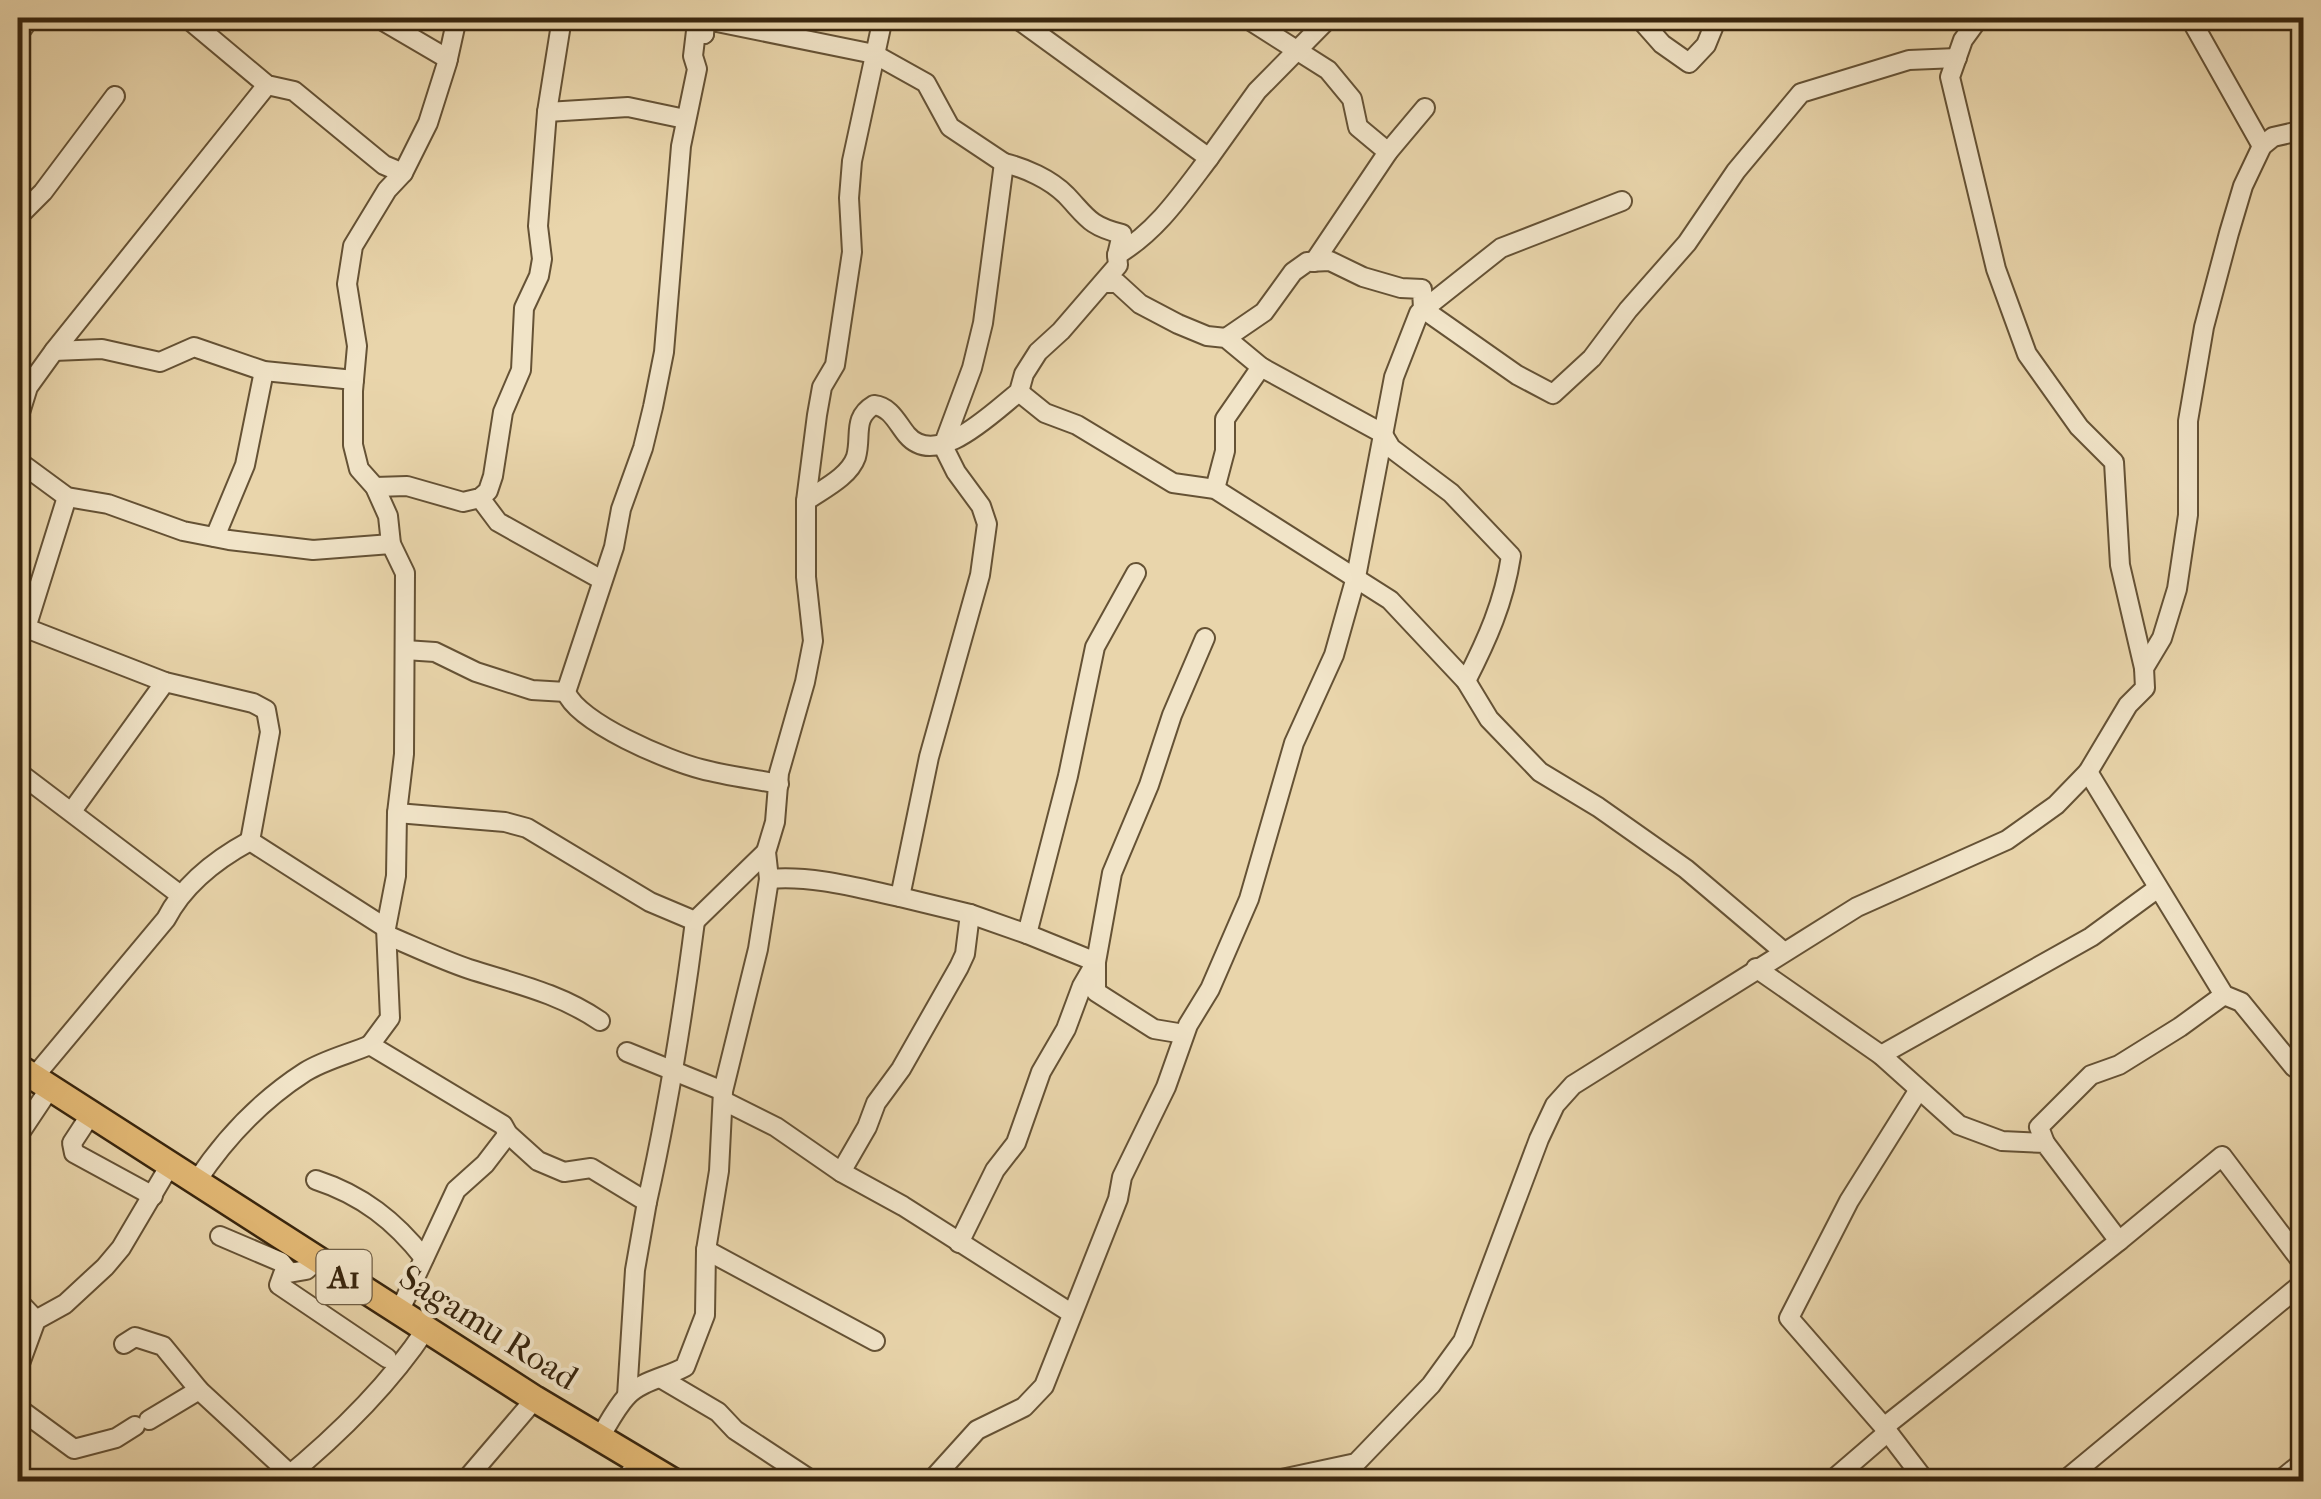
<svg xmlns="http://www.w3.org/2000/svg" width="2321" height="1499" font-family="'IM FELL French Canon',serif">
<rect width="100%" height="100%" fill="#e9d5ab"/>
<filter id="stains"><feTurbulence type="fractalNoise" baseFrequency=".002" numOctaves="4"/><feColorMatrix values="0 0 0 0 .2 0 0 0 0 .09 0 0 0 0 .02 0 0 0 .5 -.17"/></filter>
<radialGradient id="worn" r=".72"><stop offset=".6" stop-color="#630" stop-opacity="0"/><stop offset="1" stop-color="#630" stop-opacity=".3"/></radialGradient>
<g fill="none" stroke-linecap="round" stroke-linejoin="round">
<!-- minor casing -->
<g stroke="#655235" stroke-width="22">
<g id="minor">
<polyline points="187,18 267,85 294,91 384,165 403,173"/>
<polyline points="378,18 448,59"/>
<path d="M1016 18 1209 158C1181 195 1157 231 1117 255"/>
<polyline points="1246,18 1328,70 1352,99 1358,127 1388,152"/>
<polyline points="1639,18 1662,44 1689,63 1706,45 1717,18"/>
<polyline points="1979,18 1963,40 1950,77 1996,269 2027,354 2079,427 2114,462 2120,565 2144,668"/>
<polyline points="2190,18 2262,146"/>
<path d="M704 34 696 31 693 56 697 69 681 146 664 352 653 407 643 448 621 509 614 547 566 692C578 723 669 761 701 769 727 776 754 779 779 784"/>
<polyline points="704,34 705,23 712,21 874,54 926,83 950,127 1004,163"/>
<polyline points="18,35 30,18"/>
<polyline points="547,112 628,107 685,119"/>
<polyline points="1209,158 1257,91 1329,18"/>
<polyline points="18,217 43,192 115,96"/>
<polyline points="1314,262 1388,152 1425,108"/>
<path d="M1104 283H1117L1140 304 1178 324 1207 336 1226 338 1261 367 1382 433 1391 448 1451 493 1511 556C1504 602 1487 640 1466 681"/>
<polyline points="1226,338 1264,312 1293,272 1307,262 1330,261 1363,277 1401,288 1422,289 1423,309 1517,375 1553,394 1592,358 1628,310 1687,243 1736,171 1801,93 1909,60 1957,58"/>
<polyline points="54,351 102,349 160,362 194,347 264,371 354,380"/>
<polyline points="1019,392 1045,413 1077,425 1173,483 1215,489 1390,600 1466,681 1489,719 1540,772 1598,807 1686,869 1784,952"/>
<polyline points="18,419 28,387 54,351 267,85"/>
<polyline points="18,461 67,497 108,504 183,531 229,540 313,550 391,544"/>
<polyline points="375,487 407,486 463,502 480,498 488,491 493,476 503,412 521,370 524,308 539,276 542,259 538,226 547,112 562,18"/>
<polyline points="1215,489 1225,451 1225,419 1261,367"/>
<polyline points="480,498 498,522 602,580"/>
<polyline points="215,537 245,465 264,371"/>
<polyline points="26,628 165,682 253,703 266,710 270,732 250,841"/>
<polyline points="18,641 26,628 67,497"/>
<polyline points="405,650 435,652 476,672 532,690 566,692"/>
<polyline points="18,772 179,894"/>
<polyline points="2088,772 2224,995 2241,1002 2294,1067 2304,1073"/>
<polyline points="72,811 165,682"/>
<polyline points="397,813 505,822 527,828 650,902 695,921 766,852"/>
<path d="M769 879C812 875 858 888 900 897L929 757 980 575 987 524 981 506 956 472 943 446 972 368 983 323 1004 163C1025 168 1050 179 1066 195 1087 217 1089 226 1122 234L1117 255 1118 265 1061 331 1038 352 1024 374 1019 392C994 411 937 470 907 435 897 423 891 407 874 405 852 418 862 436 856 457 849 477 823 489 806 501"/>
<polyline points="900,897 970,914 1027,934 1068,776 1095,647 1136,573"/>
<path d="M389 936C415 947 442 960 469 969 516 984 559 993 600 1021"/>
<polyline points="1756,968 1881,1055 1959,1125 2002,1141 2045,1143 2119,1241 1884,1427"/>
<polyline points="1184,1034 1154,1029 1096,992 1096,962 1112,873 1149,785 1172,715 1205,638"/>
<polyline points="370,1045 390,1018 386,928 396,876 397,813 404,754 405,573 391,544 388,516 375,487 359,469 353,445 353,391 357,346 347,284 353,246 387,190 403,173 428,123 447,63 457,18"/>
<polyline points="627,1052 723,1091"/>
<polyline points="1881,1055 2091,937 2158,888"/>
<path d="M34 1077 166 919C184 884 215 860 250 841L386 928"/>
<polyline points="1918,1091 1849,1201 1789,1318 1884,1427 1926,1482"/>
<polyline points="724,1101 776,1127 841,1172 903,1206 1071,1313"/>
<polyline points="91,1114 72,1143 74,1153 153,1196"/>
<polyline points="18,1136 50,1088"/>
<polyline points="2045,1143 2039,1127 2091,1075 2119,1065 2180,1027 2224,995"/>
<polyline points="841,1172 867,1127 876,1103 901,1069 959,967 965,954 970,914"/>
<path d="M316 1180C362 1195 395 1221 424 1258"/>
<path d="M196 1182C225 1138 260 1101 305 1072 324 1060 349 1054 370 1045L503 1125 508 1134 538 1161 564 1172 591 1168 647 1202 635 1270 627 1396"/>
<path d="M647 1202C668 1109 683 1015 695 921"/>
<polyline points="220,1236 281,1262 288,1271"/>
<polyline points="2119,1241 2222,1156 2304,1265"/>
<polyline points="959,1243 995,1170 1016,1143 1041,1072 1066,1029 1082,986 1096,962 1027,934"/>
<polyline points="706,1250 875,1341"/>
<polyline points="318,1260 306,1270 283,1274 279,1285 387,1358"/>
<polyline points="18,1301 36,1320"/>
<polyline points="399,1312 456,1190 485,1164 508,1134"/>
<polyline points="124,1344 135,1337 163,1346 199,1390 290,1474"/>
<polyline points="18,1369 36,1320 65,1304 105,1267 121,1248 170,1165"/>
<polyline points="662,1379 718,1412 735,1430 814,1482"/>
<polyline points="18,1408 74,1449 116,1438 135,1426"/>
<polyline points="149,1420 199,1390"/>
<path d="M600 1437C608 1424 616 1408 627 1396 641 1381 667 1377 685 1367L705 1315 706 1250 719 1171 723 1091 758 949 769 879 766 852 775 822 779 773 805 682 813 641 806 577V501L817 415 822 387 835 365 852 252 849 198 852 161 883 18"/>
<path d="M282 1481C336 1437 387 1388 426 1329"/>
<polyline points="464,1482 535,1399"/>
<polyline points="624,1482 639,1460"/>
<polyline points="930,1482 977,1430 1024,1407 1044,1386 1118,1199 1122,1177 1166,1087 1188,1025 1210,989 1249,899 1294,743 1334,655 1356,577 1394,377 1419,313 1501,248 1622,201"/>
<polyline points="1268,1482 1356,1463 1431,1385 1463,1341 1539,1139 1555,1105 1573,1085 1857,907 2007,840 2056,805 2088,772 2128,705 2145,688 2144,668 2162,638 2177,589 2188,515 2188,421 2204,327 2229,233 2243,186 2262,146 2273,137 2304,130"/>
<polyline points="1830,1482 1888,1432"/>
<polyline points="2063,1482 2304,1282"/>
<polyline points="2278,1482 2304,1461"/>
</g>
</g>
<!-- highway casing -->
<g stroke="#39260e" stroke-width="30">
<polyline id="highway" points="18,1067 535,1399 674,1482"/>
</g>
<!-- minor -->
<use href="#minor" stroke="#f1e4c8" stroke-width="18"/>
<!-- highway -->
<use href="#highway" stroke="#e4ba76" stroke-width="25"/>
</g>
<g text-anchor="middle" stroke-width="8" stroke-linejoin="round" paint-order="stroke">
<!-- shield labels -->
<rect fill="#f1e4c8" stroke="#705f46" stroke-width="2.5" x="316.5" y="1250" width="55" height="54" rx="8"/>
<g font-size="32" font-weight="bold" fill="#39260e">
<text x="344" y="1288">A1</text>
</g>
<!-- street labels -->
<g font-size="35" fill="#39260e" stroke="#f1e4c8">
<text transform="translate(489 1327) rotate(32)" y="12">Sagamu Road</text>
</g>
</g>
<!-- margin -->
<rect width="2321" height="1499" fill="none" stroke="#e9d5ab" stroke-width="60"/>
<rect x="20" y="20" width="2281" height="1459" fill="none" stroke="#39260e" stroke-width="5"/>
<rect x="30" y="30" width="2261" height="1439" fill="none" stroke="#39260e" stroke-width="2.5"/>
<rect width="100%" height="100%" filter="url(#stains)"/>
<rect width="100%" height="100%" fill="url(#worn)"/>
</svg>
